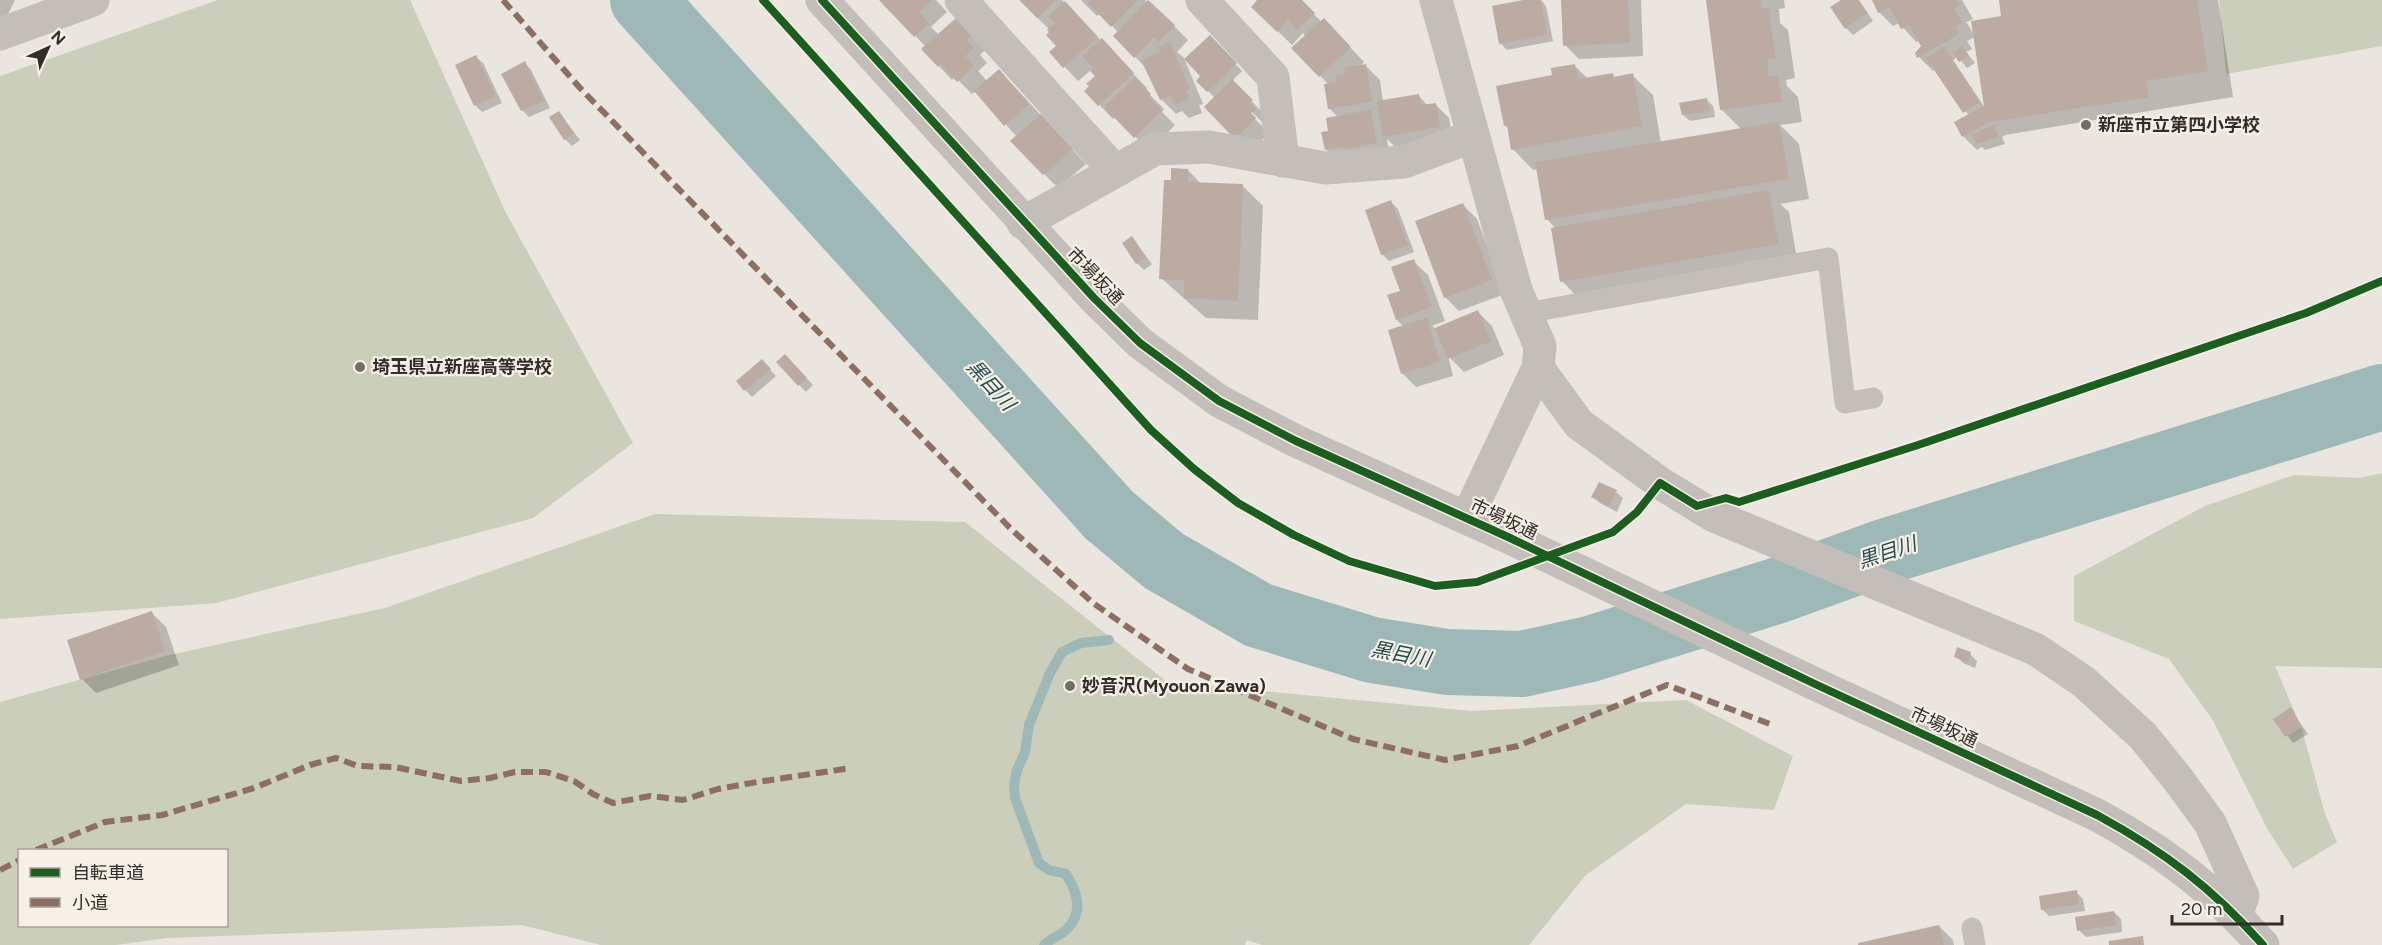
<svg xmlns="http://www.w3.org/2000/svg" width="2382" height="945" font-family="Figtree,'Noto Sans JP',sans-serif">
<rect width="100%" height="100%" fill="#eae5df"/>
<!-- green -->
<g fill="#cbcebb" fill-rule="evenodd">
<polygon points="218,0 410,0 505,211 633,443 533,518 216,603 0,619 0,76"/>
<polygon points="2219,0 2382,0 2382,46 2226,74"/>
<polygon points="2382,473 2382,668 2275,666 2302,729 2325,814 2337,842 2293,869 2268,830 2212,719 2169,659 2074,621 2074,576 2205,506 2294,475 2360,478"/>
<path d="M655 514 965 522 1167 682 1472 711 1686 700 1793 756 1774 810 1686 804 1586 875 1529 945H1262L1247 940 1245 945H601L522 925 167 938 116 945H0V702L165 656 385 608ZM20 850H226V926H20Z"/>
</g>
<!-- shadow -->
<g fill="#0003">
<polygon points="0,0 15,0 3,24 0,23"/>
<polygon points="936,0 947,12 931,27 939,35 956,20 985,50 980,55 987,63 978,71 987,81 1013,85 1086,164 1058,188 1041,171 1017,137 976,91 972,94 955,77 952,80 939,66 926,47 882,1"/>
<polygon points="1019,0 1062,0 1147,88 1145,90 1164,109 1162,112 1175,125 1149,151 1116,117 1113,119 1086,91 1097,76 1091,70 1078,81 1051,52 1058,46 1050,30"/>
<polygon points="1081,0 1145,0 1147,3 1149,1 1188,40 1177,52 1184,58 1203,104 1199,105 1202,113 1189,118 1182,111 1176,114 1162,100 1147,69 1115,36 1119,33 1100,14 1097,16"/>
<polygon points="1259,0 1299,0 1322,22 1338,34 1364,62 1359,67 1366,66 1380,80 1383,102 1419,96 1428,106 1435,104 1449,118 1453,141 1399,151 1387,139 1390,157 1340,163 1326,149 1330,132 1338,117 1329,108 1329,85 1294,48 1306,37 1303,33 1292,45 1253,7"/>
<polygon points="1525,0 1541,0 1546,6 1553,41 1507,50 1500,43"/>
<polygon points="1563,0 1641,0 1643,56 1579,59 1565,45"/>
<polygon points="1708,0 1784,0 1785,8 1779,9 1780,23 1788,30 1795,78 1786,80 1787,86 1798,97 1802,122 1780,125 1799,144 1809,199 1780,204 1789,212 1798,265 1582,302 1562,281 1556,229 1547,219 1538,169 1533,170 1513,149 1509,130 1505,125 1554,77 1574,65 1588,79 1612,75 1616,78 1632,75 1653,95 1661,143 1741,129 1722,110"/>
<polygon points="1844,0 1859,0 1873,21 1853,35 1846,28"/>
<polygon points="1874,0 1962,0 1973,19 1965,23 1967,23 1975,37 1967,41 1972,49 1966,52 1975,63 1967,68 1958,57 1953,60 1987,111 2003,17 2000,0 2218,0 2233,97 2005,135 2002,137 2005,144 1985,150 1982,147 1977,150 1963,136 1969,116 1936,69 1933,71 1919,57 1916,53 1922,46 1919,41 1916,42 1899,23 1893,26 1879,12"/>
<polygon points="1210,37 1242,71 1232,81 1265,115 1266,126 1252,112 1250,114 1269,133 1250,152 1206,107 1215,98 1198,81 1203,76"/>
<polygon points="476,57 483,63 502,103 482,112 475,105"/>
<polygon points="525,63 531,70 550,108 529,117 522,110"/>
<polygon points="1706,99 1713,106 1715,117 1690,121 1683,115"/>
<polygon points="559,113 580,140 572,146 565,139"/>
<polygon points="1188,170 1201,184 1243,186 1263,206 1258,320 1206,318 1161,278 1172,182"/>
<polygon points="1391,202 1398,209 1414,252 1389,261 1382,254"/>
<polygon points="1463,205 1477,219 1505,294 1459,311 1445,297"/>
<polygon points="1132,238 1152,264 1144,270 1137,263"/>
<polygon points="1413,261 1428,275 1445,321 1432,326 1436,329 1478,312 1492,326 1504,355 1464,372 1448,356 1453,376 1416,387 1402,373 1404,327 1397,320 1402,291"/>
<polygon points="785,356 813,385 806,392 778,362"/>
<polygon points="762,361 776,376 752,397 738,382"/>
<polygon points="1600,484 1616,492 1623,498 1617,512 1600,503 1593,497"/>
<polygon points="152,613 166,627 179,665 96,693 82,679"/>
<polygon points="1970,654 1977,661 1975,668 1963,663 1956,656"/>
<polygon points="2290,709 2308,734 2293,743 2275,719"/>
<polygon points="2076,892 2083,899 2085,911 2049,916 2042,909"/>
<polygon points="2114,912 2121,919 2122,932 2086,937 2079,930"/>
<polygon points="1939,926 1953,940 1954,945 1860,945"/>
</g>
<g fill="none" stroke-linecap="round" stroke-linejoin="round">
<!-- stream -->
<g stroke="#9eb8b8" stroke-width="10">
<polyline points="1152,577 1164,561"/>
<path d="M1044 945C1051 938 1062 935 1068 928 1084 911 1077 891 1066 874L1049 870 1039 863 1015 798 1014 785 1017 770 1025 752 1029 725 1050 673 1062 652 1081 643 1109 640"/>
</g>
<!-- river -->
<polyline stroke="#9eb8b8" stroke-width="66" points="643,0 1109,515 1164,561 1258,615 1372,650 1447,662 1522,664 1590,649 1776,591 1884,552 2382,397"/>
</g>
<!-- building -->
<g fill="#bcaba3">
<polygon points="879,0 932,0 919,12 929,24 914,37"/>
<polygon points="1020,0 1056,0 1037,18"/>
<polygon points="1091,0 1138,0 1111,27 1088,3"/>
<polygon points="1148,0 1175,25 1159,42 1154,37 1134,58 1113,36"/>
<polygon points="1257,0 1302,0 1315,13 1297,30 1288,20 1277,32 1251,7"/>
<polygon points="1523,0 1541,0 1547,35 1499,44 1492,6"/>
<polygon points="1561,0 1628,0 1630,43 1563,46"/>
<polygon points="1706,0 1760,0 1761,8 1768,8 1776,58 1767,60 1769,76 1778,75 1782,102 1720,110"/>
<polygon points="1841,0 1858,0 1867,13 1845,29 1830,7"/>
<polygon points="1872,0 1957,0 1960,5 1954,8 1962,23 1955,27 1959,34 1917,58 1915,53 1921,46 1909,25 1901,29 1889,7 1878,13"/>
<polygon points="1999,0 2197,0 2208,71 2146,81 2149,97 1990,122 1962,137 1954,122 1984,106 1971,21 2001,16"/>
<polygon points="1065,1 1098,37 1063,68 1049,52 1056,46 1046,35 1049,32 1047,30 1055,23 1048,17"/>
<polygon points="956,18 972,35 967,40 974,48 965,56 974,66 957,82 941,64 938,67 921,49"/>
<polygon points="1324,18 1351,47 1319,77 1291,48"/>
<polygon points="1210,35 1237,63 1207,92 1196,81 1200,76 1184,59"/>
<polygon points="1102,38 1134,73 1098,106 1084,91 1089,86 1086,84 1095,76 1090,71 1093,68 1082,56"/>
<polygon points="1170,42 1190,89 1186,91 1189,99 1174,105 1171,96 1160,100 1141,60 1160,52 1159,47"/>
<polygon points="1963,46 1969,56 1959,62 1953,53"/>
<polygon points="1944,47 1980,102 1963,113 1926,58"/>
<polygon points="476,55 496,96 474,106 455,65"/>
<polygon points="525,61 544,101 521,111 501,74"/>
<polygon points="1366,64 1372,102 1328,109 1324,84 1336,82 1335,76 1345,74 1344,68"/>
<polygon points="1575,64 1578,79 1613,73 1614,77 1633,73 1642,126 1511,150 1507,125 1504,126 1496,86 1552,75 1551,68"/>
<polygon points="999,69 1029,104 1004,126 974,91"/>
<polygon points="1135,77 1151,94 1149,97 1162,110 1134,138 1104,107"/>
<polygon points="1232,79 1253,100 1249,103 1256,109 1251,113 1256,118 1235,139 1204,107"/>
<polygon points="1419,94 1421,105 1436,103 1440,127 1383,137 1377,101"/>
<polygon points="1707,98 1709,111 1682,115 1679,103"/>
<polygon points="1371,110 1377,143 1345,149 1345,146 1325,150 1321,132 1328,131 1326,118"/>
<polygon points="559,111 574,133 564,140 549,117"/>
<polygon points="1041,114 1073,149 1043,175 1010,141"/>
<polygon points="1779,122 1789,179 1545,220 1535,162"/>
<polygon points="1994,125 1999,137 1977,144 1972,135"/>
<polygon points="1171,168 1188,169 1188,182 1243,184 1238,301 1184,298 1184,280 1159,279 1164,180 1171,180"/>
<polygon points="1769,190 1778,244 1560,282 1551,228"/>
<polygon points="1391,200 1408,245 1381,255 1365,210"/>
<polygon points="1463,203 1492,280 1444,298 1415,221"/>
<polygon points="1132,236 1146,257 1136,264 1122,243"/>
<polygon points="1414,259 1432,307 1396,320 1387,295 1400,291 1391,267"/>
<polygon points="1478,310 1491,341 1448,359 1435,328"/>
<polygon points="1427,318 1440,362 1401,374 1388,330"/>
<polygon points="785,354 807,378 798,386 776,362"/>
<polygon points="762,359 771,369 744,391 736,381"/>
<polygon points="1599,482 1617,490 1609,506 1591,497"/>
<polygon points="152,611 165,651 80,680 67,640"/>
<polygon points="1957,647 1971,652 1968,662 1954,657"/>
<polygon points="2291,707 2302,727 2285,737 2273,719"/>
<polygon points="2077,890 2079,904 2041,910 2039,896"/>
<polygon points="2114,911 2116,925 2077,931 2075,917"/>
<polygon points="1939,925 1944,945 1858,945 1858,943"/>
<polygon points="2143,936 2144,945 2109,945 2109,941"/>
</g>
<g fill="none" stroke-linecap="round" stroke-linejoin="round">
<!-- service -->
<g stroke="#c3beb9" stroke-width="21">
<polyline points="1526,313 1828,258 1845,403 1873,398"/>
<polyline points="1972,928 1975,945"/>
</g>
<!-- minor -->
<g stroke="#c3beb9" stroke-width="33">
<polyline points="961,0 1115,171"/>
<polyline points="1202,0 1273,77 1283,161"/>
<polyline points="1436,0 1516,290 1540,346 1538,368 1467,518"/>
<polyline points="0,34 93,0"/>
<polyline points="1023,223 1155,149 1209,147 1325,168 1404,162 1473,136"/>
<polyline points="1538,368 1579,424 1660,483 1714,516 2035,649 2084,682 2143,736 2177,778 2210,823 2243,896 2236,915"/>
</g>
<!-- tertiary -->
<path stroke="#c3beb9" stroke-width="33" d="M822 0 1094 298 1140 343 1219 401 1296 441 1508 537 1815 684 2097 815C2165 852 2212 888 2263 945"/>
<!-- quiet -->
<g stroke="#8d6e63" stroke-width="6" stroke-dasharray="12 6" stroke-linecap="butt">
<polyline points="503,0 580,88 1013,531 1093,603 1188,669 1353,739 1445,760 1518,746 1667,685 1770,724"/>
<polyline points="36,850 105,822 162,815 254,788 310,765 336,758 358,766 395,767 461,781 490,778 515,772 546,772 574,781 593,794 613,803 650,796 683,800 718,789 757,782 851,768"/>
<polyline points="0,870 20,860"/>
</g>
<!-- cycleway casing -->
<g stroke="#f7f0e7" stroke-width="11">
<g id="cycleway">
<polyline points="763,0 1151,430 1194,469 1238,503 1294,535 1349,561 1435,586 1477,582 1613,532 1637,512 1660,483 1697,506 1726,498 1739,502 1918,445 2306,313 2382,281"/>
<path d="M822 0 1094 298 1140 343 1219 401 1296 441 1508 537 1815 684 2097 815C2165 852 2212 888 2263 945"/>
</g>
</g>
<!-- cycleway -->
<use href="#cycleway" stroke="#1b5e20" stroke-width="8"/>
</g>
<!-- markers -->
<g fill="#736d68" stroke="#f7f0e7" stroke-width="2">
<circle cx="2086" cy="125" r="6"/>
<circle cx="360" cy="367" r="6"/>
<circle cx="1070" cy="686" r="6"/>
</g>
<g text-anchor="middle" stroke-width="4.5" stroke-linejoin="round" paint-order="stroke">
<!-- poi labels -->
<g font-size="18" font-weight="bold" fill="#332c28" stroke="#f7f0e7" text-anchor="start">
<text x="2098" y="131">新座市立第四小学校</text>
<text x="372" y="373">埼玉県立新座高等学校</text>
<text x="1082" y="692">妙音沢(Myouon Zawa)</text>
</g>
<!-- street labels -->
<g font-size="18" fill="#332c28" stroke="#f7f0e7">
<text transform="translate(1095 276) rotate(46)" y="6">市場坂通</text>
<text transform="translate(1504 519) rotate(25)" y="6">市場坂通</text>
<text transform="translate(1944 727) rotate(25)" y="6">市場坂通</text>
</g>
<!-- water labels -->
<g font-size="20" font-style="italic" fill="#234b4f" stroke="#f7f0e7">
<text transform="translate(991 385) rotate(48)" y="7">黒目川</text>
<text transform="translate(1887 552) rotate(-18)" y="7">黒目川</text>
<text transform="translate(1401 654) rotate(11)" y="7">黒目川</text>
</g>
</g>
<!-- legend -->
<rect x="18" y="849" width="210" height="78" fill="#f7f0e7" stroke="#a9a29b" stroke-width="1.5"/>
<rect x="30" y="868" width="30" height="9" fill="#1b5e20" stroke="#a9a29b" stroke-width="1.5"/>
<text x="72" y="879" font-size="18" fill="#332c28">自転車道</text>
<rect x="30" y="898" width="30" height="9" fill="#8d6e63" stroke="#a9a29b" stroke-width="1.5"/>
<text x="72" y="909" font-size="18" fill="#332c28">小道</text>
<!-- north arrow -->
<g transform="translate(48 48) rotate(45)" stroke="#f7f0e7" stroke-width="4.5" paint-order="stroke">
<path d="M0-4.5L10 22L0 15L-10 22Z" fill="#332c28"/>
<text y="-9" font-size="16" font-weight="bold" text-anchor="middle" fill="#332c28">N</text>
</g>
<!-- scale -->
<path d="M2172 915v9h110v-9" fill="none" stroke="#332c28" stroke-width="3"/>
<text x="2181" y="915" font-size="18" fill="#332c28" stroke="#f7f0e7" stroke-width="4.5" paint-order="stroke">20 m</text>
</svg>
